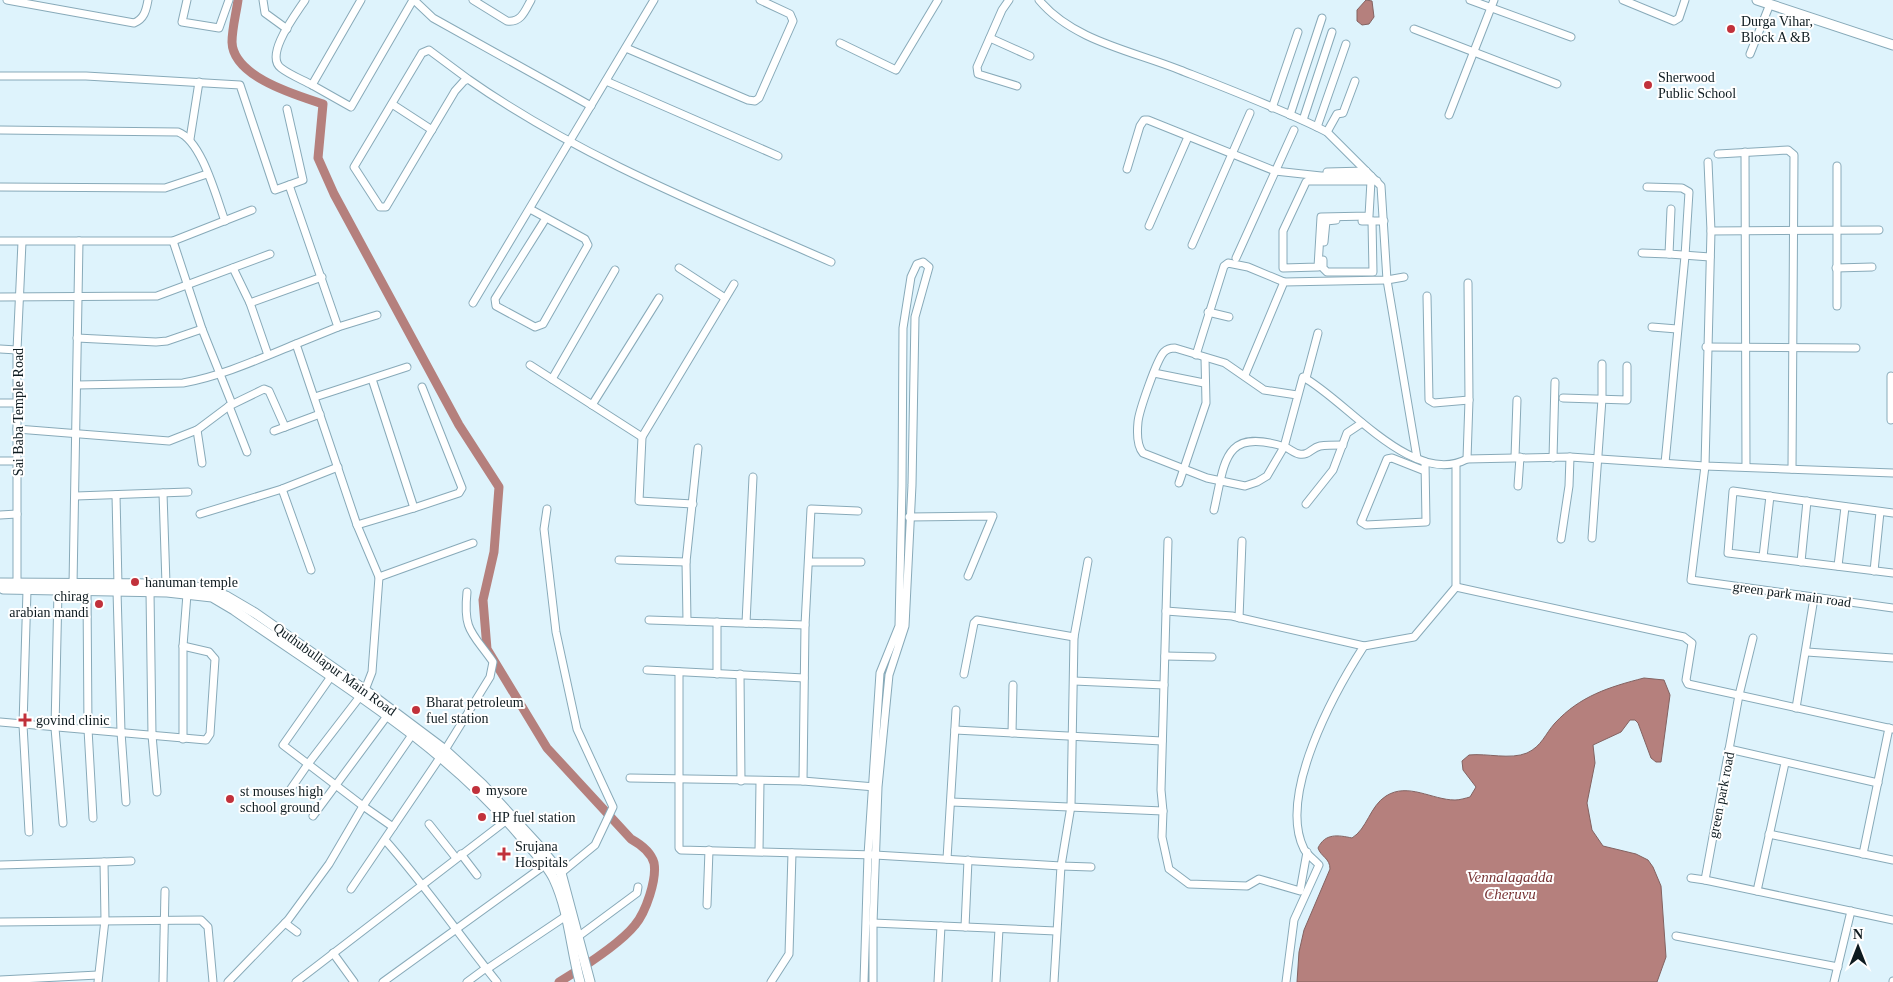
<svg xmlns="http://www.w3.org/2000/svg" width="1893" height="982" font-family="'Times New Roman',serif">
<rect width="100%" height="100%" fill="#def3fc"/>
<!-- water -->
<g fill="#b5807d" stroke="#836261">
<polygon points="1366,0 1372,1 1374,17 1369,24 1362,25 1357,21 1357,10"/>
<path d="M1644 678 1664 680 1670 695 1661 762H1656L1651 758 1638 723 1635 720H1630L1621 732 1593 745 1595 763 1587 803 1592 830 1603 846 1636 854 1648 860 1653 867 1661 886 1666 957 1657 982H1297L1299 952 1304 930 1330 869C1330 858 1321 857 1318 848 1325 833 1338 835 1352 838 1367 829 1370 806 1386 796 1408 782 1432 800 1455 800 1460 800 1466 798 1470 797L1476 787 1463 770 1462 761 1469 755C1487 753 1510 760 1527 753 1542 746 1545 734 1555 723 1580 696 1609 687 1644 678Z"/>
</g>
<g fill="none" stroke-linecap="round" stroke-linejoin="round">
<!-- canal -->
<path stroke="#b5807d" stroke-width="9" d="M238 0C236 14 232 29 232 42 233 77 296 95 323 104L318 158 334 194 459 425 499 487 494 552 483 600 487 649 547 748 631 839C640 844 651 852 654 863 657 879 646 912 635 925 619 945 582 968 559 982"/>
<!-- minor casing -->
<g stroke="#88aab9" stroke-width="9">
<g id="minor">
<path d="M7 0 134 23C144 19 146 11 148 0"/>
<polyline points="187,0 182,22 219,28 229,0"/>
<polyline points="263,0 265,13 287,29"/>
<path d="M305 0C296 14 264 55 281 68 290 75 303 80 312 85"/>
<polyline points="361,0 312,85 351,107 413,0"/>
<polyline points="414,0 433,18 591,106"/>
<path d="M473 0 507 21C521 23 525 11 531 0"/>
<polyline points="1009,0 1002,10 977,67 978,74 1017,86"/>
<path d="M1039 0C1073 41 1133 51 1180 70 1226 88 1273 106 1317 127L1327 132 1381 186 1387 280 1417 458"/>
<polyline points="1470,0 1571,37"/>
<polyline points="1623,0 1674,21 1679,18 1685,0"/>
<polyline points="1414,29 1557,84"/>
<polyline points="990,38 1030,56"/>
<polyline points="840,43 896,70 938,0"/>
<polyline points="626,48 748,100 755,101 759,98 793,21 790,14 760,0"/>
<polyline points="1750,54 1770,4"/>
<polyline points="0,76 86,76 240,85 275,190 303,180 287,109"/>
<path d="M468 79 429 50 422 53 354 167 380 207H386L455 91 464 81 468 79C579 157 708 208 831 262"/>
<polyline points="606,81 778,156"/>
<polyline points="392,104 432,130"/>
<polyline points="1272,108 1298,32"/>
<polyline points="1290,115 1322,18"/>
<polyline points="1449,115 1494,0"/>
<polyline points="1303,120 1332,32"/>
<polyline points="1317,127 1346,44"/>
<path d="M0 130 178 132C202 141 216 197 225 221"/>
<polyline points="1327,132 1337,114 1343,113 1355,81"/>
<polyline points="190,139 199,82"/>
<polyline points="1745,152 1746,467"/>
<polyline points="1718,154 1788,150 1794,155 1792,469"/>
<polyline points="1708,162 1711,231 1705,466 1691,580 1893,608"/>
<polyline points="1837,166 1837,306"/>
<polyline points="1127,169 1140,126 1144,120 1148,120 1275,171 1321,176 1371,176"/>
<polyline points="1327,172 1366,171"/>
<polyline points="1371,181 1369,216 1321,217 1318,267 1283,268 1283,231 1306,182 1308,181 1377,181"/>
<polyline points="289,185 338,327 296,344 357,525 379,577 473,543"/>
<polyline points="0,187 165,188 207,174"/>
<polyline points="1647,187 1682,188 1689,192 1685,256 1665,463"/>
<polyline points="530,209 585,239 588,245 543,324 535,327 496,306 495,299 546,218"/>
<polyline points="1671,209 1669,254 1710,257"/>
<polyline points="1362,221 1384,221"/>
<polyline points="1149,226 1188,137"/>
<polyline points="1711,231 1879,230"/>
<polyline points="0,241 173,241 252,210"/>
<polyline points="173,241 202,329"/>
<polyline points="1324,242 1326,221 1336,220"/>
<polyline points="1192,245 1250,113"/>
<polyline points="1642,253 1669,254"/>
<polyline points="1236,258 1294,130"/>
<polyline points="1323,260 1323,268 1327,272 1373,272 1372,221"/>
<polyline points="233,268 250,303 322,277"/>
<polyline points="679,268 725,298"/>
<polyline points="1836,268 1872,267"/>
<polyline points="1427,296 1429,400 1434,403 1469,400"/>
<polyline points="0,297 157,296 270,254"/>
<polyline points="250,303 268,355"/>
<polyline points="473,303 654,0"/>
<polyline points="1208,312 1229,317"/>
<polyline points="338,327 377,315"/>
<polyline points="1652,327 1677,329"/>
<polyline points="77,338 156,342 167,341 202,329 232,404"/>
<polyline points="1706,347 1856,348"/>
<polyline points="0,349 17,350"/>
<polyline points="1196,355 1224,266 1228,263 1248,267 1284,282"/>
<polyline points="530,365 642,437"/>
<polyline points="1154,373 1204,383"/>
<polyline points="1245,375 1284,282 1387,280 1404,277"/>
<polyline points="1306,378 1318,333"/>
<polyline points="372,379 414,508 459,493 462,488 422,387"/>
<polyline points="552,379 615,270"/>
<path d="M77 385 183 383C222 376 259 359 296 344"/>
<path d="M1297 395 1264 390 1225 363 1175 348C1171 348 1167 349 1164 352 1157 359 1139 411 1138 422 1137 432 1137 446 1143 453L1207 478 1245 486 1257 482 1267 476 1284 447 1303 377C1346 400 1413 488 1467 459L1570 457 1705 466 1893 473"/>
<polyline points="315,397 407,367"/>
<polyline points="1563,398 1627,400 1627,366"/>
<polyline points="0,403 18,403"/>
<polyline points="592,405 659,298"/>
<polyline points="229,406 247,452"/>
<polyline points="1891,420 1891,376 1893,377"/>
<polyline points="17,429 169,441 197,430 229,406 264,389 269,391 285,427 320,414"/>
<polyline points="197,430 202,463"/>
<polyline points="274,431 285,427"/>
<polyline points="1515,457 1517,400"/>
<polyline points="1553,458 1555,382"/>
<polyline points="1467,459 1469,400 1468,283"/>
<polyline points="0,461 17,461"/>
<polyline points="1425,462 1426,522 1366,525 1361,522 1387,459 1392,458 1425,471"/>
<polyline points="1179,483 1206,403 1205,358"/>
<polyline points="1518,486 1520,457"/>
<polyline points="282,489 311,570"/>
<polyline points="163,493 166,584"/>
<polyline points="116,495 118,585"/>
<polyline points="76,496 188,492"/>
<polyline points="693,504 639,501 642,437 734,284"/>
<polyline points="1306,504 1333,470 1347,433 1362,423"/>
<polyline points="547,509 544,529 556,632 577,729 613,807 595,845 561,873"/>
<path d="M1214 510C1225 462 1223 427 1285 447 1290 449 1294 453 1299 454 1309 456 1311 448 1320 446 1327 445 1335 445 1343 445"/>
<polyline points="1893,513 1733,491 1728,553 1893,573"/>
<polyline points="200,514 282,489 338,467"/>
<polyline points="0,515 17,514"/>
<polyline points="909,517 993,516 968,576"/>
<polyline points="357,525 414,508"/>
<polyline points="1592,538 1602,399 1602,364"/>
<polyline points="1561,539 1569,486 1570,457"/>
<polyline points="1763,557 1770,496"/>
<polyline points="619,560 686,562"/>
<polyline points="1088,561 1074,637 1071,806 1061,866 1091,867"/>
<polyline points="809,562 861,562"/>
<polyline points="1801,562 1807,501"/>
<polyline points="1838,566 1845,507"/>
<polyline points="1874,571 1880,512"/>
<polyline points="379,577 372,672 365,690 308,764 363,806 414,732"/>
<polyline points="17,583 17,350 22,242"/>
<polyline points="73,585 79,241"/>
<polyline points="1456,587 1684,637 1692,643 1686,680 1688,684 1893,729"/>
<polyline points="27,590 23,725 29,832"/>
<polyline points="58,591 55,728 63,823"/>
<polyline points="87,591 88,729 93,818"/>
<polyline points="117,591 121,732 126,802"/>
<polyline points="150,592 152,735 157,792"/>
<polyline points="1166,611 1232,616 1364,646"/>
<polyline points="1239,618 1242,541"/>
<polyline points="649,620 805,625"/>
<polyline points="687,621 686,562 698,448"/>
<polyline points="746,623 753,477"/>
<polyline points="1807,652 1893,658"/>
<polyline points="1165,656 1212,657"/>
<polyline points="647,670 804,678"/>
<polyline points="679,672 679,848 681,850 875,855 1061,866 1054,982"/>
<polyline points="717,674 717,622"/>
<polyline points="740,674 741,781"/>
<polyline points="964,674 974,623 977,620 1074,637"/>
<polyline points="1074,681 1164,685"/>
<polyline points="1796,708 1814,598"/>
<polyline points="0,722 206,740 210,734 215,659 209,652 183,646"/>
<polyline points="955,730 1162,741"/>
<polyline points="1012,733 1013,685"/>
<polyline points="183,739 183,646 187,594"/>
<polyline points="1729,749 1878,783"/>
<path d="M445 750 490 677 493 662C472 632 463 631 467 592"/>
<polyline points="630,778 803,781 875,787"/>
<polyline points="803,781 805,625 811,509 858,511"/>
<polyline points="290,790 308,764 283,745 330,678"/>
<polyline points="951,802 1163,811 1161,790 1168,541"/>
<polyline points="1163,811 1162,837 1169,869 1189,884 1247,886 1259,879 1300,891 1307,852"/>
<polyline points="313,816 387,716"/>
<polyline points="429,824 456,858"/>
<polyline points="1769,834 1893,860"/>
<path d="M385 840C425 885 459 935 497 982"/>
<polyline points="759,851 760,782"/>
<polyline points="461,854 477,875"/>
<polyline points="1863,854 1889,728"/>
<polyline points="947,859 956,710"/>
<polyline points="104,862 131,861"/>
<polyline points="0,865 104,862 105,920 98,982"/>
<polyline points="1691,878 1705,880 1739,695 1753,638"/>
<polyline points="1705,880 1893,920"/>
<polyline points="351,889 441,756"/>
<polyline points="1757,891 1785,763"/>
<polyline points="707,905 709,850"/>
<polyline points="0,922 201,920 208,927 213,982"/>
<polyline points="285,923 297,932"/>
<polyline points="873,923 1056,931"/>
<polyline points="965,927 968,860"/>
<polyline points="579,936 637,893 638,887"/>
<polyline points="1676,936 1838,967"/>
<polyline points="333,953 354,982"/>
<polyline points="487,969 566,916"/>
<polyline points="0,980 98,975"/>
<polyline points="163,982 165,891"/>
<polyline points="228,982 288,920 329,864 363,806 393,827"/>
<polyline points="296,982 507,820"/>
<polyline points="383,982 545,865"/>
<polyline points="467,982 486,968"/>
<polyline points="771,982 789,954 792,853"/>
<polyline points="864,982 868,855 880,673 899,626 902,486 903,328 911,277 917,264 923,262 929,267 915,317 912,485 905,626 889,675 878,787 873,923 873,982"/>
<polyline points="938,982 941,926"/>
<polyline points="996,982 999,929"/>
<path d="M1286 982 1294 920 1319 865C1315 860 1307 855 1304 849 1277 795 1335 691 1364 646L1414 637 1456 587V465"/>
<polyline points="1834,982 1851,911"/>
<polyline points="1893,982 1893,981"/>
</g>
</g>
<!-- tertiary casing -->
<g stroke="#88aab9" stroke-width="11">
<polyline id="tertiary" points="1757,0 1893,45"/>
</g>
<!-- secondary casing -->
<g stroke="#88aab9" stroke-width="11">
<g id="secondary">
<polyline points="0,583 166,584 203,588 226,596 255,613 365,690 445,750 482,784 538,845 561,873 590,982"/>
<path d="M3 589 167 592 212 597 234 610C334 680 443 743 521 837 532 850 547 864 554 879 569 911 571 949 580 982"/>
</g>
</g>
<!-- minor -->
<use href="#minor" stroke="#fff" stroke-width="7"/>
<!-- tertiary -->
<use href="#tertiary" stroke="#fff" stroke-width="9"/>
<!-- secondary -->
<use href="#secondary" stroke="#fff" stroke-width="9"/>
</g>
<!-- markers -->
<g fill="#c1313b" stroke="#fff" stroke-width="2">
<circle cx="1731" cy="29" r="5"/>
<circle cx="1648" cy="85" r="5"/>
<circle cx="135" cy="582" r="5"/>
<circle cx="99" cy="604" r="5"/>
<circle cx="416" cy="710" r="5"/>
<path d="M22.5 712.5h5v5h5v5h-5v5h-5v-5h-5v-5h5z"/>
<circle cx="476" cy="790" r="5"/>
<circle cx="230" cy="799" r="5"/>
<circle cx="482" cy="817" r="5"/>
<path d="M501.5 846.5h5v5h5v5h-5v5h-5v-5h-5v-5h5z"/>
</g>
<g text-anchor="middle" stroke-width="4" stroke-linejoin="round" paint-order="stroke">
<!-- poi labels -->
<g font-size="14" fill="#0e1b20" stroke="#fff" text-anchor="start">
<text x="1741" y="26">Durga Vihar,<tspan x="1741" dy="16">Block A &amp;B</tspan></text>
<text x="1658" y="82">Sherwood<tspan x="1658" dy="16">Public School</tspan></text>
<text x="145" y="587">hanuman temple</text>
<text x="89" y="601" text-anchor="end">chirag<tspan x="89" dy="16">arabian mandi</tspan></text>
<text x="426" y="707">Bharat petroleum<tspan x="426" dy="16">fuel station</tspan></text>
<text x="36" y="725">govind clinic</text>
<text x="486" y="795">mysore</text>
<text x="240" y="796">st mouses high<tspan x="240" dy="16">school ground</tspan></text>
<text x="492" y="822">HP fuel station</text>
<text x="515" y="851">Srujana<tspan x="515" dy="16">Hospitals</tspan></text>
</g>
<!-- street labels -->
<g font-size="14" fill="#0e1b20" stroke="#fff">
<text transform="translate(18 412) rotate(-90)" y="5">Sai Baba Temple Road</text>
<text transform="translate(1792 594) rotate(8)" y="5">green park main road</text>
<text transform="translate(335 669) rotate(36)" y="5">Quthubullapur Main Road</text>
<text transform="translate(1721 795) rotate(-79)" y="5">green park road</text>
</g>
<!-- water labels -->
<g font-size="15" font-style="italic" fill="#783434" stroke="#fff">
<text x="1510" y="882">Vennalagadda<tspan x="1510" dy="17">Cheruvu</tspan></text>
</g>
</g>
<!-- north arrow -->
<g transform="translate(1858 947)" stroke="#ffffff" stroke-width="4" paint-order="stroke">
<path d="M0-4L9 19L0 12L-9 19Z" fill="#0e1b20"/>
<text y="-8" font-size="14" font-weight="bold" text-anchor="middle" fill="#0e1b20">N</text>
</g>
</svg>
